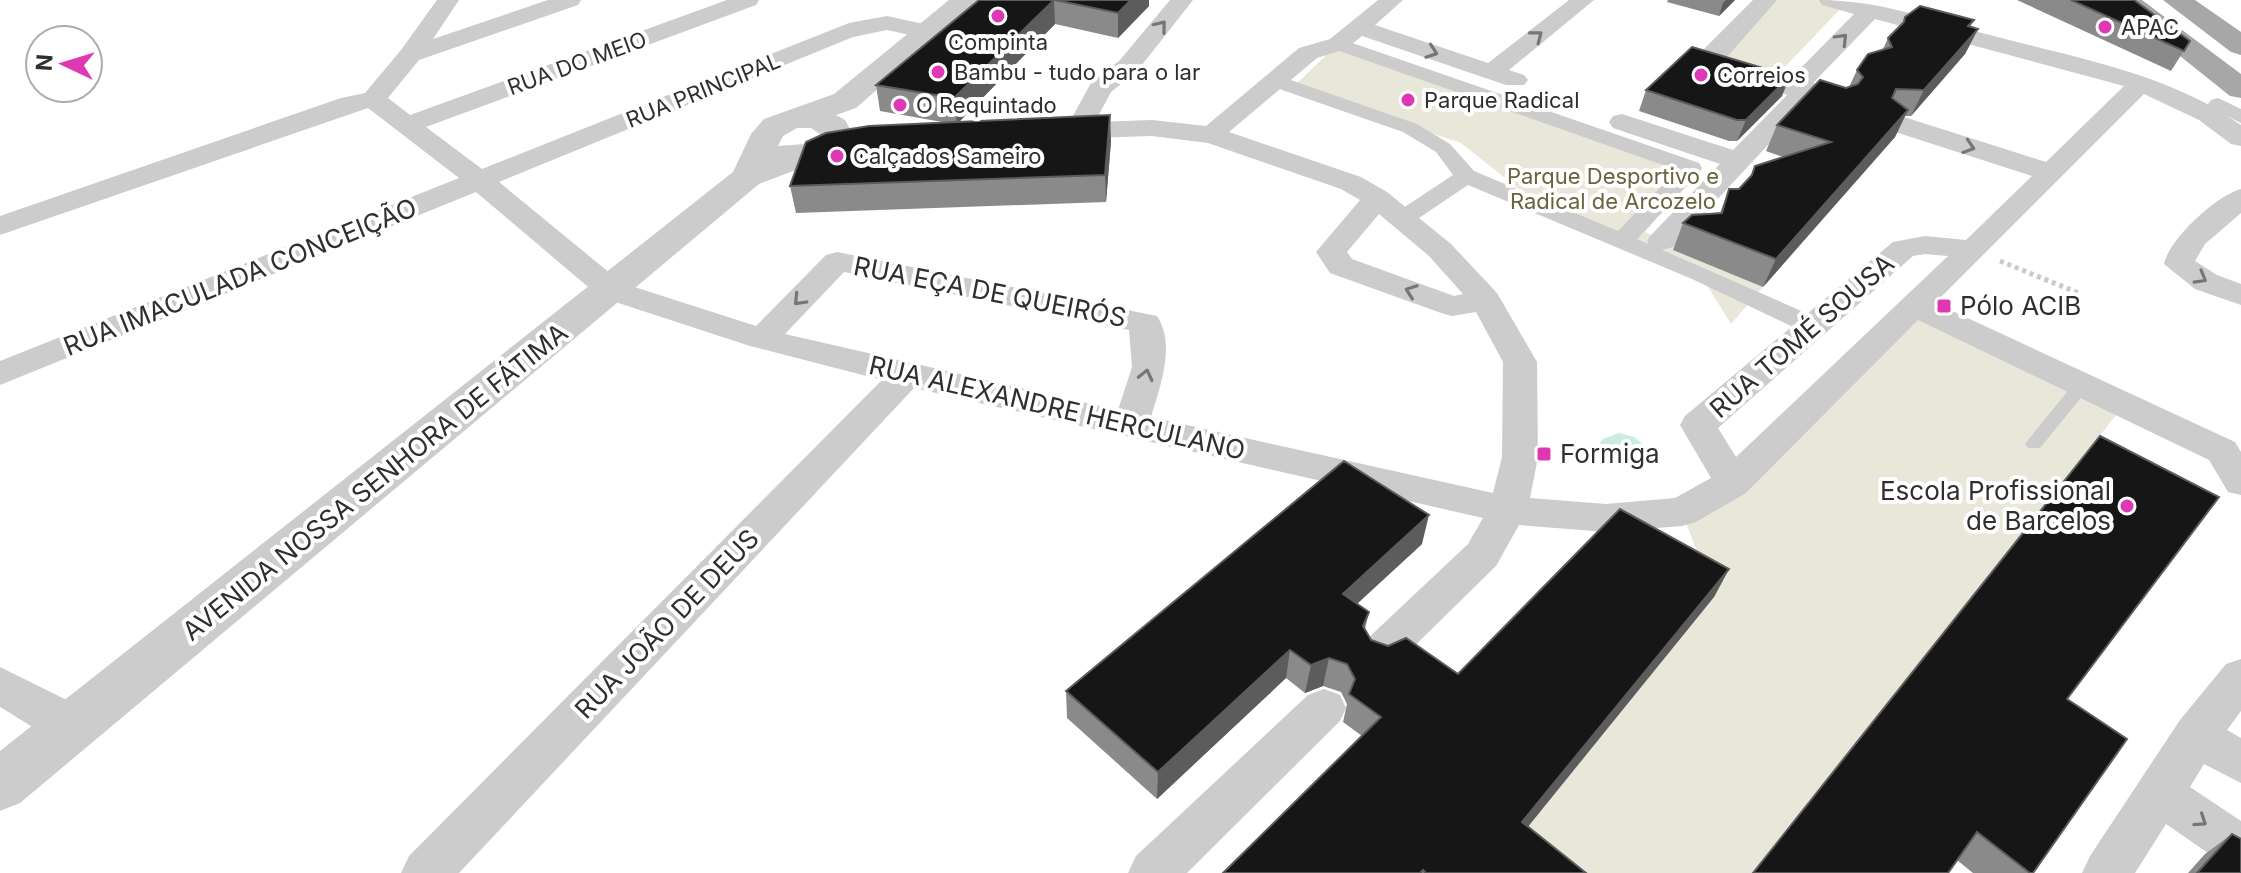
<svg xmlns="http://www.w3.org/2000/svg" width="2241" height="873" font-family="Inter,sans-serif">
<rect width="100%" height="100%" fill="#fff"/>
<!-- green -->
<g fill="#e9e6da">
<polygon points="1766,0 1830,0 1845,4 1779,73 1714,53"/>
<polygon points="1338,44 1698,170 1645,232 1763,287 1731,324 1700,274 1544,209 1461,143 1293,87"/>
<polygon points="1922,313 2124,405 1754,873 1540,873 1510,849 1714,597 1682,512"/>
</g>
<!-- water -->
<polygon fill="#caebe1" points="1619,433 1634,437 1645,446 1646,456 1643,460 1624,464 1604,453 1600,443 1603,439"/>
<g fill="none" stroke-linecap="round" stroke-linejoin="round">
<!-- path -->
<polyline stroke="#c9c9c9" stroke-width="5" stroke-dasharray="4 4" stroke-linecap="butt" points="2000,261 2081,294"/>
<!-- service -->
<polygon fill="#ccc" fill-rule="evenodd" points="2082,379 2091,385 2088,389 2040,448 2028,448 2025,444 2028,440 2076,381"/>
<!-- pedestrian -->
<g fill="#ccc" fill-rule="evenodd">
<polygon points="1338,38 1699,163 1702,168 1699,173 1637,239 1822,320 1826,326 1822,332 1804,332 1692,279 1468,185 1410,224 1394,224 1391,219 1394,214 1453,175 1436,152 1403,132 1268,85 1265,81 1268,77 1282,77 1417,124 1450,144 1474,171 1618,231 1677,170 1331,48 1329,44"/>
<polygon points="2218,98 2241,109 2241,123 2211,108 2208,104 2211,100"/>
</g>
<!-- minor -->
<g fill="#ccc" fill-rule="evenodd">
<path d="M437 0H459L433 39 548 0H581L578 5 419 60 388 98 410 115 727 0H759L756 5 426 127 482 169 849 23 887 16 937 27 941 32 937 37 929 39 887 30 853 37 499 182 622 283 756 326 826 255 837 252 1157 316C1176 345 1160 387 1151 417L1493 493 1502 457 1503 362 1476 312 1452 316 1441 313 1330 273 1316 252 1360 200 1341 189 1208 143 1152 136 1061 139 1052 137 1048 131 1052 125 1069 123 1091 83 1120 60 1170 0H1193L1138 70 1111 92 1095 122 1152 120 1206 126 1299 48 1330 39 1378 0H1403L1375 25 1488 63 1569 0H1594L1509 70 1524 75 1528 80 1524 85H1506L1362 36 1346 49 1317 58 1229 132 1361 177 1387 192 1451 244 1497 293 1537 362 1538 457 1530 498 1606 504 1675 498 1711 478 1680 425 1685 416 1893 242 1925 236 1966 240 2032 176 1886 129 1882 123 1886 117H1904L2046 162 2124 86 1875 19 1814 82 1815 87 1832 94 1836 99 1832 104 1823 107 1808 102 1673 247 1662 250 1651 247 1647 241 1651 235 1720 164 1613 128 1609 122 1613 116 1622 114 1733 150 1787 95 1707 66 1702 53 1705 48 1753 0H1777L1727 57 1790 79 1854 14 1822 5 1819 0C1878 0 1933 20 1990 35 2076 58 2168 73 2241 125V146L2231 144 2199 120 2144 94 1935 303 2235 442 2241 452V495L2228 492 2209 460 1918 320 1746 493 1696 522 1682 526 1606 532 1519 525 1496 566 1395 665 1380 671 1365 665 1359 653 1365 641 1468 544 1483 518 914 388 459 873H401L409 856 882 380 750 346 600 297 476 192 0 385V361L459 178 368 108 0 235V216L341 98 365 93 401 50ZM1379 214 1429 256 1463 294 1454 296 1352 259 1347 252ZM1925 254 1948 256 1736 457 1718 428 1913 256ZM844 272 1129 330 1132 367 1118 410 785 334Z"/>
<path d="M2241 189V213L2205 244 2195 261 2217 275 2241 284V305L2195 289 2164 264C2169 239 2217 195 2241 189Z"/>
<polygon points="2241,659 2241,711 2227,730 2241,738 2241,783 2204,764 2190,787 2241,821 2241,871 2224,864 2166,824 2135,873 2082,873 2090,856 2180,720 2226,664"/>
<path d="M0 667 91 712 97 726 91 740C60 751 27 722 0 707Z"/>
<polygon points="1324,689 1340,695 1346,708 1340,721 1187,873 1128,873 1136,856 1308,695"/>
</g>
<!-- tertiary -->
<path fill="#ccc" fill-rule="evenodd" d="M949 0H980L856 108 836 115 845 120 853 135 833 156 759 184 20 803 0 811V751L733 172 751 134 764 119 834 94ZM797 128H811L820 134 805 144 778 146 783 136Z"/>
<!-- primary -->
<g fill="#a7a7a7" fill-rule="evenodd">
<polygon points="2110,0 2142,0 2241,74 2241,98 2230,96"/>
<polygon points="2163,0 2195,0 2241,32 2241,55 2231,52"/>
</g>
</g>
<!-- wall -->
<g fill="#8a8a8a">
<polygon points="979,0 1149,0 1149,6 1118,38 1055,24 959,122 1111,141 1106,202 796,213 790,186 948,123 880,111 876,85"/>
<polygon points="1668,0 1735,0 1719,16 1667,2"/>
<polygon points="2017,0 2134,0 2190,41 2171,71"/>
<polygon points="1905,17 1974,20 1970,27 1978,29 1965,54 1911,116 1905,116 1895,137 1763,287 1673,250 1683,223 1720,213 1729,189 1739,189 1750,177 1755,166 1783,157 1766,151 1777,125 1849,87 1857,70 1883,49 1888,38 1901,26"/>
<polygon points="1646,90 1782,96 1737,141 1729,141 1639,111"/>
<polygon points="1422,544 1357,604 1369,612 1365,629 1371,640 1458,674 1729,569 1714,597 1527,827 1586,873 1223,873 1362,736 1343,722 1347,704 1341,692 1323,686 1305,693 1286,678 1157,799 1067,718 1066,691"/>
<polygon points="2067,699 2033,873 1973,873 1957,860"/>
<polygon points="2232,834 2241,873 2188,873 2205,854"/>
</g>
<!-- shaded-wall -->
<g fill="#5c5c5c">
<polygon points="1054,0 1055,24 957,124 954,98"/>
<polygon points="1131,0 1149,0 1149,6 1118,38 1118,13"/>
<polygon points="1726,0 1735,0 1719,16 1723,3"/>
<polygon points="1978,29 1965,54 1911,116 1924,90"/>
<polygon points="1790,76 1782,96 1737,141 1746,120"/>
<polygon points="1908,110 1895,137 1763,287 1776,259"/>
<polygon points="1110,115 1111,141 1106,202 1105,175"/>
<polygon points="1429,515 1422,544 1337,622 1343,594"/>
<polygon points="1729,569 1714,597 1510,849 1522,822"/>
<polygon points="1290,650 1286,678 1157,799 1158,772"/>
<polygon points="1329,658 1323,686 1305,693 1311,665"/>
</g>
<!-- building -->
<g fill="#161616" stroke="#5c5c5c" stroke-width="2">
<polygon points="979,0 1054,0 954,98 876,85"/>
<polygon points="1055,0 1131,0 1118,13"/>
<polygon points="2071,0 2134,0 2190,41 2184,51"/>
<polygon points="1920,6 1974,20 1968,26 1978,29 1924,90 1896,89 1892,98 1908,110 1776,259 1683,223 1692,215 1722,213 1729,189 1739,189 1752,175 1755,166 1831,142 1777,125 1820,80 1846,88 1858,84 1863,77 1857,70 1868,54 1892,47 1888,38 1904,22 1905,17"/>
<polygon points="1692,47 1790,76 1746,120 1737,120 1646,90"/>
<polygon points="1110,115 1105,175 790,186 806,142 826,133 869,126"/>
<polygon points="2100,436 2219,497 2067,699 2127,739 2033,873 2030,873 1977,832 1948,873 1753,873"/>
<polygon points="1344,461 1429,515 1343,594 1369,612 1363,626 1371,640 1388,646 1406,638 1458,674 1620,509 1729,569 1522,822 1586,873 1426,873 1423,870 1420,873 1223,873 1381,717 1349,694 1355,679 1347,664 1329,658 1311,665 1290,650 1158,772 1066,691"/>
<polygon points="2232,834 2241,839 2241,873 2197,873"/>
</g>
<!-- one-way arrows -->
<defs><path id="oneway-chevron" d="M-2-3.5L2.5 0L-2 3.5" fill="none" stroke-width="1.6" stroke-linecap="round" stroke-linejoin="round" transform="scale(2)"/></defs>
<g stroke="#767676">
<use href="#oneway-chevron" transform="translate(1161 26) rotate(-51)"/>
<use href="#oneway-chevron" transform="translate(1537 36) rotate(-38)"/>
<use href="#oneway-chevron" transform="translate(1842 39) rotate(-46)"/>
<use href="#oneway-chevron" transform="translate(1432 52) rotate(19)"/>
<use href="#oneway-chevron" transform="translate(1969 147) rotate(18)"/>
<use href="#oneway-chevron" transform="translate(2201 278) rotate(30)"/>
<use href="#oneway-chevron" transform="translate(1411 291) rotate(-160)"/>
<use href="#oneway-chevron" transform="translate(799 300) rotate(134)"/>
<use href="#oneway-chevron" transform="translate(1146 375) rotate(-77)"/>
<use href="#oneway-chevron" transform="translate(2201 821) rotate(34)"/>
</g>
<!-- markers -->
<g fill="#df38b5" stroke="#fff" stroke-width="3">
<circle cx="998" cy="16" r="8"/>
<circle cx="2105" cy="27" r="8"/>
<circle cx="938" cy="72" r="8"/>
<circle cx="1701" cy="75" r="8"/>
<circle cx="1408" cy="100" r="8"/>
<circle cx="900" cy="105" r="8"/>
<circle cx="837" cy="156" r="8"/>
<rect x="1936" y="298" width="16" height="16" rx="4"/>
<rect x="1536" y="446" width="16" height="16" rx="4"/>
<circle cx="2127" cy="506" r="8"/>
</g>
<g text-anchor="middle" stroke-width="8" stroke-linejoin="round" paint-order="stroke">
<!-- far-poi labels -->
<g font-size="22" fill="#2f2f2f" stroke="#fff" text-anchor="start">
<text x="2121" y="35">APAC</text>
<text x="998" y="50" text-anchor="middle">Compinta</text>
<text x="954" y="80">Bambu - tudo para o lar</text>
<text x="1717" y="83">Correios</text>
<text x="1424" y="108">Parque Radical</text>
<text x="916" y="113">O Requintado</text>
<text x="853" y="164">Calçados Sameiro</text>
</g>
<!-- far-street labels -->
<g font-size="22" fill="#2f2f2f" stroke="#fff">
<text transform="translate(577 63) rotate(-20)" y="8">RUA DO MEIO</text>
<text transform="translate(703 90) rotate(-22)" y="8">RUA PRINCIPAL</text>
</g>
<!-- far-park labels -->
<g font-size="22" fill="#69633e" stroke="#fff">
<text x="1613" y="184">Parque Desportivo e<tspan x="1613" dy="25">Radical de Arcozelo</tspan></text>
</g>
<!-- street labels -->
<g font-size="26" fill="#2f2f2f" stroke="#fff">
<text transform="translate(240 277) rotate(-22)" y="9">RUA IMACULADA CONCEIÇÃO</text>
<text transform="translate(990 292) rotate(11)" y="9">RUA EÇA DE QUEIRÓS</text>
<text transform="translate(1802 336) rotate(-41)" y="9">RUA TOMÉ SOUSA</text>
<text transform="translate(1057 408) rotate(13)" y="9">RUA ALEXANDRE HERCULANO</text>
<text transform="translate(375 482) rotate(-39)" y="9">AVENIDA NOSSA SENHORA DE FÁTIMA</text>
<text transform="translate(667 624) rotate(-46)" y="9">RUA JOÃO DE DEUS</text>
</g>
<!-- poi labels -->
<g font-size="26" fill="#2f2f2f" stroke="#fff" text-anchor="start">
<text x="1960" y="315">Pólo ACIB</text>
<text x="1560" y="463">Formiga</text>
<text x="2111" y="500" text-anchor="end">Escola Profissional<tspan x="2111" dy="30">de Barcelos</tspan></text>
</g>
</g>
<!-- north arrow -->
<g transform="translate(64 64) rotate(274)"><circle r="38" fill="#ffffff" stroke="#acacac" stroke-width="2"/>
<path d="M0-6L14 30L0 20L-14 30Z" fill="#df38b5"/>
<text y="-12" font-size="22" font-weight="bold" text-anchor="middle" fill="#2f2f2f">N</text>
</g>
</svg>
